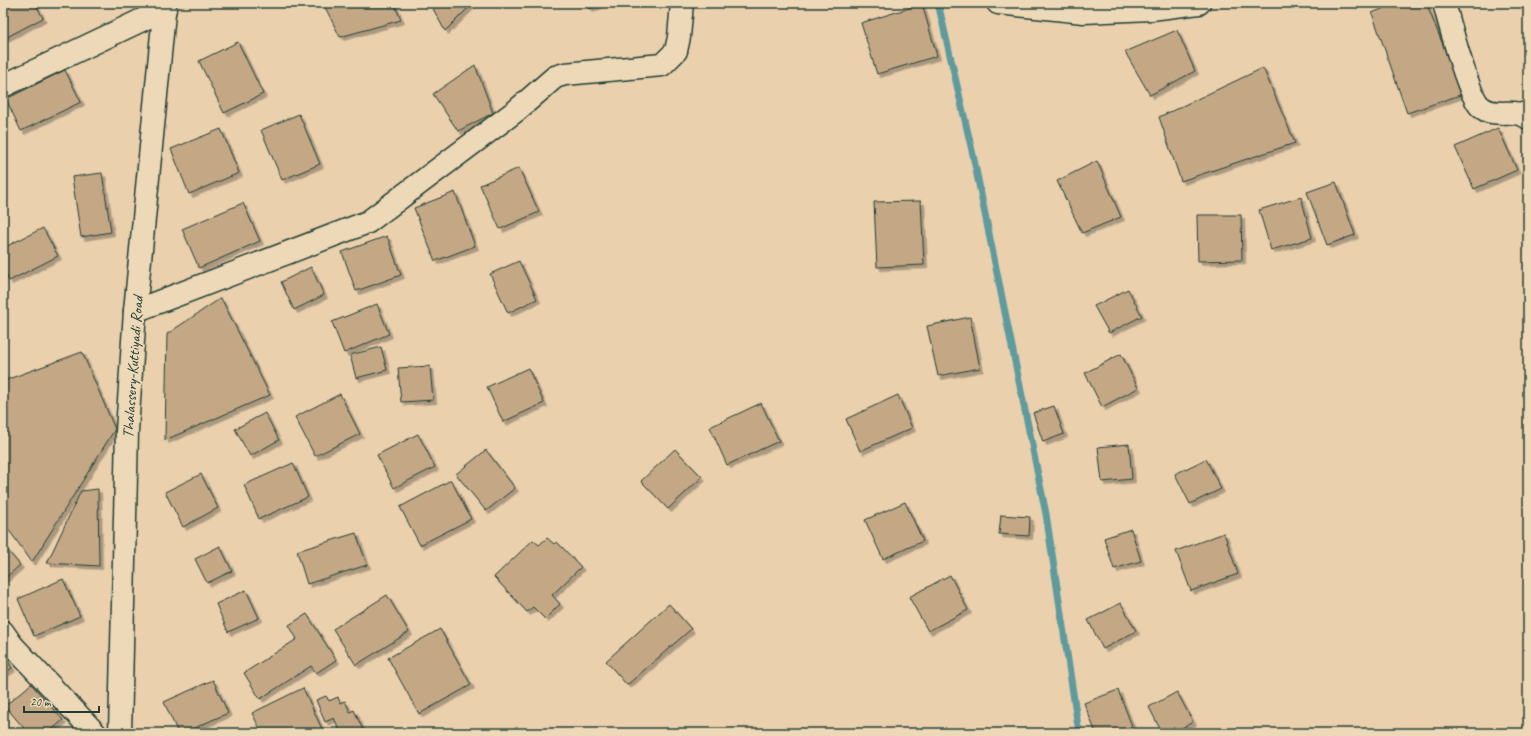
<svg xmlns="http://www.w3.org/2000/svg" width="1531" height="736" font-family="Caveat,sans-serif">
<defs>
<filter id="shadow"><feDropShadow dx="3.5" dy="3.5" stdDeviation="0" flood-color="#0004"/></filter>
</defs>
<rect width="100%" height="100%" fill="#ead0ad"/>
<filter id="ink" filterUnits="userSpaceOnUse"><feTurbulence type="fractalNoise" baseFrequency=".025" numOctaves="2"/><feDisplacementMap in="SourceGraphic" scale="8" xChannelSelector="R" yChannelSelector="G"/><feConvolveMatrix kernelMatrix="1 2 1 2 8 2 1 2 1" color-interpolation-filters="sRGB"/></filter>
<g filter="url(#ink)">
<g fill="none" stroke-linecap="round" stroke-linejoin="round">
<!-- stream -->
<polyline stroke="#5f9b9d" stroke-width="7" points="938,3 973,155 1046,514 1079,733"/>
</g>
<!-- building -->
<g fill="#c4a885" stroke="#1f3d34" filter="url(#shadow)">
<polygon points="3,3 35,3 43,18 5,38 3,34"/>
<polygon points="323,3 394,3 401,20 340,37"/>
<polygon points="430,3 473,3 445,31"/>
<polygon points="587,3 602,3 590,9"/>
<polygon points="1397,3 1426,3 1463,94 1407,113 1372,13"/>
<polygon points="922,4 937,56 877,74 861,23"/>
<polygon points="1177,30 1195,71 1150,95 1125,52"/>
<polygon points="238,42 263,94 224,113 199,61"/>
<polygon points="475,65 493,113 458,131 433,94"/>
<polygon points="1263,68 1295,143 1181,181 1159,117"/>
<polygon points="65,70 81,102 21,131 6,99"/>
<polygon points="299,114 320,164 282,180 261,130"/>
<polygon points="1498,128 1517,170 1474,189 1455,147"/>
<polygon points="221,129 239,173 189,194 171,149"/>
<polygon points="1097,161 1121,217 1082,233 1057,181"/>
<polygon points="519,168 539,212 500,229 480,185"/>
<polygon points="102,173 111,232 81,237 72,177"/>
<polygon points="1336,182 1355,235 1327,245 1307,192"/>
<polygon points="455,192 475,246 435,261 414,208"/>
<polygon points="1301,197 1312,238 1271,250 1259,210"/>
<polygon points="921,201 924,265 877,267 874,202"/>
<polygon points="243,203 260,241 199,268 182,229"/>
<polygon points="1197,215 1241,215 1242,260 1198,261"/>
<polygon points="43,228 58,256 9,281 3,268 3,248"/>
<polygon points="387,236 401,275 356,291 342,252"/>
<polygon points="519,261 537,299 508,313 490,274"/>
<polygon points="311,267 324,295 294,310 281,282"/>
<polygon points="1128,289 1142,316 1109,333 1094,306"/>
<polygon points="221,298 270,395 165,440 167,334"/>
<polygon points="377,304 389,334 344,353 332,322"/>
<polygon points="970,317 980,368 938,376 927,326"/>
<polygon points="381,347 387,370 356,378 350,355"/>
<polygon points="82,352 115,429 32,562 3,522 3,381"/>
<polygon points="1121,354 1138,388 1102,407 1085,373"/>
<polygon points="430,366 433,400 401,402 398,368"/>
<polygon points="528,368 544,403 503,422 487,387"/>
<polygon points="340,394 360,434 315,456 295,417"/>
<polygon points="898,395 912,428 860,451 846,419"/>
<polygon points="761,403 779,441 727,465 710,427"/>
<polygon points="1054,406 1064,434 1043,442 1033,413"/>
<polygon points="265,413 279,440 250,456 235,429"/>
<polygon points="418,434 435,467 394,488 377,455"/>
<polygon points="1129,444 1132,479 1102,482 1098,447"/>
<polygon points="675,449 702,477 668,509 641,481"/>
<polygon points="486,450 515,488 486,511 456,474"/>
<polygon points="1206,459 1221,489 1190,504 1175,474"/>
<polygon points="293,463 308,497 259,519 244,485"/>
<polygon points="201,474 218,508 183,527 165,492"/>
<polygon points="451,480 471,519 420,545 400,507"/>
<polygon points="98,489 99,566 47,563 81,491"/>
<polygon points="905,502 923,541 883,559 865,520"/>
<polygon points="1001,515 1030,517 1029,536 999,534"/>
<polygon points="1131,529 1141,561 1114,569 1104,538"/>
<polygon points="356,533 367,565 307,584 297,551"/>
<polygon points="1224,533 1238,574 1191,591 1176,551"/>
<polygon points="547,538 554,544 557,542 581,567 552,595 560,604 545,619 533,607 527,612 494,577 533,540 539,545"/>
<polygon points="3,545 20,565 3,580"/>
<polygon points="220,546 232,571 207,583 195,559"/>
<polygon points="950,575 968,610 928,631 909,597"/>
<polygon points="63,579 80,616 34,636 18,599"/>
<polygon points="246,590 259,618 228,632 216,604"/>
<polygon points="387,595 409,632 356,665 333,629"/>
<polygon points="1121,603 1136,631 1103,649 1088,620"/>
<polygon points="669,604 691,629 627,685 606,661"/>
<polygon points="307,614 336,660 316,673 311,666 260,699 244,673 297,639 289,625"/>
<polygon points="440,629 471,685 419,714 388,658"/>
<polygon points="3,653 12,668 3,674"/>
<polygon points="213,680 228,713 183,733 178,733 164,702"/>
<polygon points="31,684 63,720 48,733 28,733 5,706"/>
<polygon points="303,688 322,729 314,733 262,733 252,713"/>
<polygon points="1118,690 1132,726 1115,733 1096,733 1084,703"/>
<polygon points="1177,692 1193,722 1172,733 1162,733 1149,707"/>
<polygon points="326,696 329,701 338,697 340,703 345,701 350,712 354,710 364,732 341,733 334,718 325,722 316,700"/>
</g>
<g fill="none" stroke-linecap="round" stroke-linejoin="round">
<!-- minor casing -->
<g stroke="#1f3d34" stroke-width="25">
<g id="minor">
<polyline points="998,3 1084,12 1151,9 1199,3"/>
<path d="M1444 3C1449 21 1469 98 1481 107 1495 119 1515 107 1528 118"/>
<polyline points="3,86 165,9"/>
<polyline points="135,311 368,222 517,110 555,77 565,74 662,65 676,51 679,37 682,3"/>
<polyline points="3,632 12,645 95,733"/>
</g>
</g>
<!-- primary casing -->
<g stroke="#1f3d34" stroke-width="25">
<polyline id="primary" points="120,733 127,431 135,311 165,3"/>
</g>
<!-- minor -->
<use href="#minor" stroke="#edd9b7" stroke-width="22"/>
<!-- primary -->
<use href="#primary" stroke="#edd9b7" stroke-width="22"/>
</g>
</g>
<g text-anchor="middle" stroke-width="3.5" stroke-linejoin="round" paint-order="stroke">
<!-- street labels -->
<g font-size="16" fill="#1f3d34" stroke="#edd9b7">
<text transform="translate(132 367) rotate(-86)" y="6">Thalassery-Kuttiyadi Road</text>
</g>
</g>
<!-- margin -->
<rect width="1531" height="736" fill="none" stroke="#edd9b7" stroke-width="16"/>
<rect x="8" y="8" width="1515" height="720" fill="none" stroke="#1f3d34" stroke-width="1.5" filter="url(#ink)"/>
<!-- scale -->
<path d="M24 706v6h75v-6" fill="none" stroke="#1f3d34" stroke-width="2"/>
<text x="30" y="706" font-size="12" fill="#1f3d34" stroke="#edd9b7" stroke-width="3" paint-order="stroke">20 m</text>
</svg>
